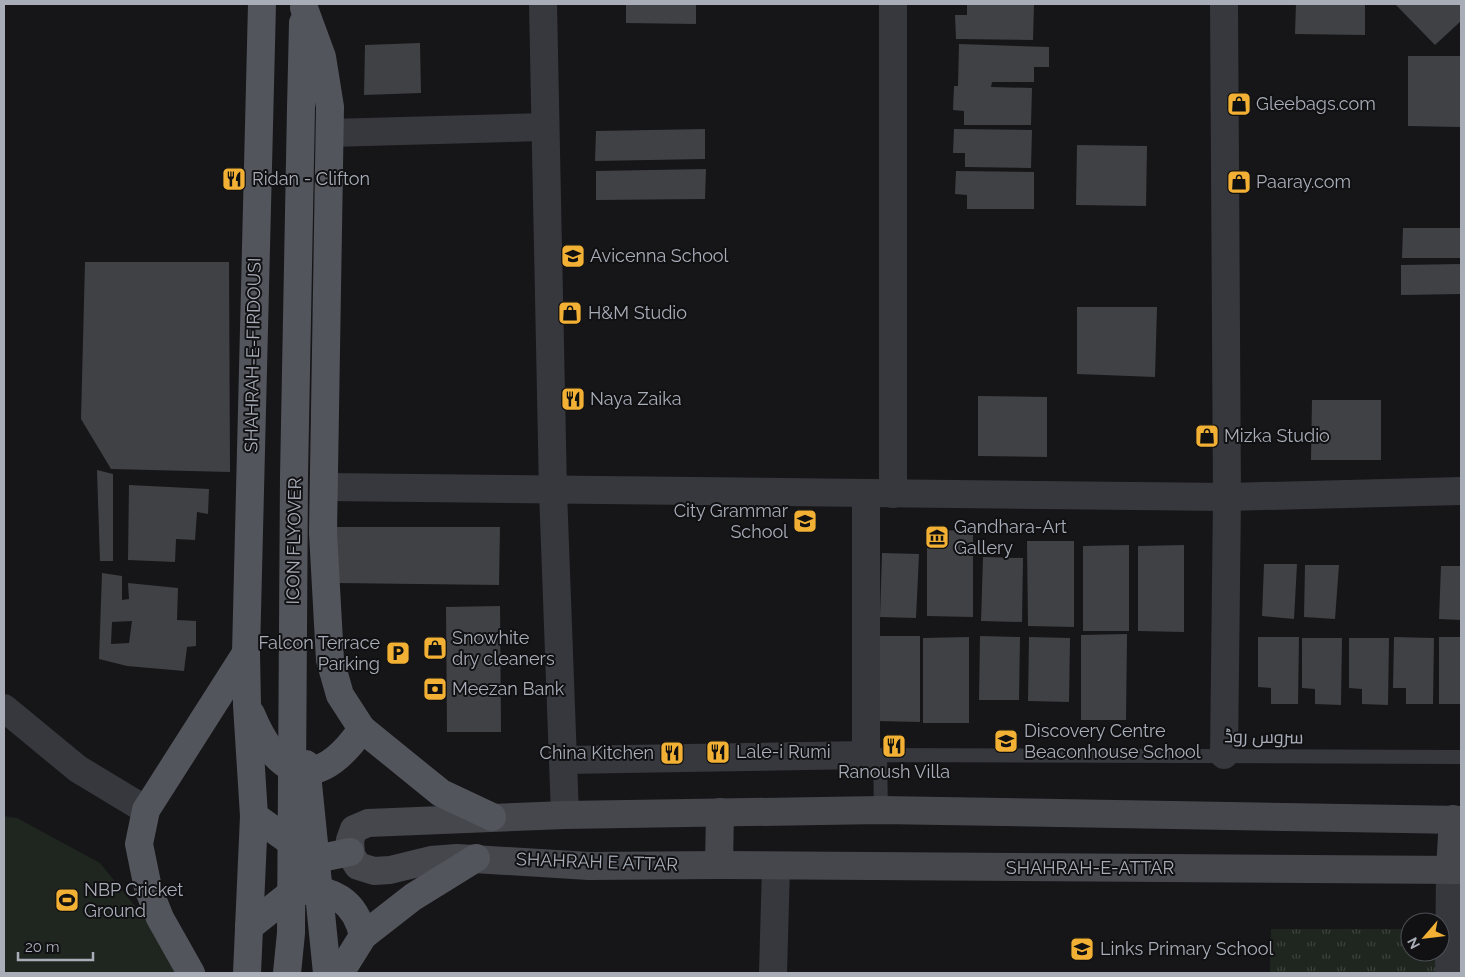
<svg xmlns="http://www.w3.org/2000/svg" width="1465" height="977" font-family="Raleway,Cairo,sans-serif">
<defs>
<pattern id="grass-tufts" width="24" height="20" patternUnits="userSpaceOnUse" patternTransform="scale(1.25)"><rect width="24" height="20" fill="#1e261f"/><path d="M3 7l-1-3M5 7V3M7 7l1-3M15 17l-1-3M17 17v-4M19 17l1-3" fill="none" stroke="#3c433d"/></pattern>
</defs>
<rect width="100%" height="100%" fill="#161618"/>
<!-- grass -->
<polygon fill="url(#grass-tufts)" points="1271,929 1410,929 1410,952 1440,952 1449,973 1270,973"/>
<!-- pitch -->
<polygon fill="#1e261f" points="4,816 17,818 100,863 160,937 178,973 4,973"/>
<!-- building -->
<g fill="#404145" fill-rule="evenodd">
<polygon points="626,4 696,4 696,24 626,23"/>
<polygon points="967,4 1034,4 1033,40 956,39 955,15 967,15"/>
<polygon points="1296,4 1365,4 1365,35 1295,34"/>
<polygon points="1397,4 1461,4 1461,21 1435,45 1396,5"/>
<polygon points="420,43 421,93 364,95 365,45"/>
<polygon points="959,44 1049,47 1049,67 1034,67 1034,82 992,82 991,87 1032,88 1031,125 964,125 964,111 953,110 954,86 958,86"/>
<polygon points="1408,56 1461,56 1461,127 1408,126"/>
<polygon points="705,129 705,159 595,161 596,131"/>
<polygon points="954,129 1032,130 1031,168 965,167 965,153 953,153"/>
<polygon points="1077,145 1147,146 1146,206 1076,205"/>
<polygon points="706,169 705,199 596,200 596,171"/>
<polygon points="956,171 1034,172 1034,209 967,209 967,195 955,194"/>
<polygon points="1403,228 1461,228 1461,258 1402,258"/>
<polygon points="85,262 229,262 230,472 111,469 81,419"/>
<polygon points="1461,264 1461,294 1401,295 1401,265"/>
<polygon points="1077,307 1157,307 1155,377 1077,374"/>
<polygon points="978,396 1047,397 1047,457 978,456"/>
<polygon points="1312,400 1381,400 1381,460 1311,460"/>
<polygon points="97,470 113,474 113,561 100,561"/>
<polygon points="129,485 209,489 208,514 197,512 195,540 176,539 175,562 128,560"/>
<polygon points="335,527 500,527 499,585 337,583"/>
<polygon points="973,530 973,617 927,616 927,531"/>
<polygon points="1027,541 1074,541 1074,627 1028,626"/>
<polygon points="1129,545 1129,631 1083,631 1083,546"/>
<polygon points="1184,545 1184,632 1138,631 1138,546"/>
<polygon points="882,553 919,554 916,618 880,617"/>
<polygon points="983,557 1023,558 1022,622 981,621"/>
<polygon points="1264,564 1297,564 1294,619 1262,616"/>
<polygon points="1305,565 1339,565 1335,619 1304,617"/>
<polygon points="1441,566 1461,566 1461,620 1439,619"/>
<path d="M102 573 122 576V600L129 599 128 583 178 588 177 620 196 621V646L187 647 184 671 127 666 99 659ZM132 621 129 643 111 644 112 622Z"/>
<polygon points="500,606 501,732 447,732 446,607"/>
<polygon points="1127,634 1126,720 1081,720 1081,635"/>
<polygon points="874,636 920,636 920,722 875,721"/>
<polygon points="980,636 1020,637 1019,700 979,700"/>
<polygon points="969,637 969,723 923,723 923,638"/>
<polygon points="1029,637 1070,638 1069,702 1028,701"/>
<polygon points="1258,637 1299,637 1298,704 1271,704 1271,688 1258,687"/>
<polygon points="1394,637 1434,638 1433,704 1406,704 1406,688 1393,688"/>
<rect x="1439" y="637" width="22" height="67"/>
<polygon points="1302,638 1342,638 1341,705 1315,704 1315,689 1302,688"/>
<polygon points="1349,638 1389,638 1388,705 1362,704 1362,689 1349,688"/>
</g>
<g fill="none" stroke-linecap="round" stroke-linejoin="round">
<!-- service -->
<polyline stroke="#37383d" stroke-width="14" points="881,810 880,755 1461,757"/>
<!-- minor -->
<g stroke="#37383d" stroke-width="28">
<polyline points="543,4 553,491 565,815"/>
<polyline points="330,133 544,127"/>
<polyline points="325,487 1227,497 1461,491"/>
<polyline points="893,494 893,4"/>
<polyline points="4,708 78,769 146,810"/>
<polyline points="1224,755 1227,497 1224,4"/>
<polyline points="563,760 866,755 866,494"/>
<polyline points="773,973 776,866"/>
<polyline points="1449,973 1450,870"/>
</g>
<!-- secondary -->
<g stroke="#45474d" stroke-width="28">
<polyline points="1461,820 881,810 565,815 368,823 354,829 350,840 351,855 358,866 374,871 390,870 431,860 457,858 589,866 719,865 1461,870"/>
<polyline points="719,865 720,812"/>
<polyline points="1450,870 1453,819"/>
</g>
<!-- primary -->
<g stroke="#53555c" stroke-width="28">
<polyline points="304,8 322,57 330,107 323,533 330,660 340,695 362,729 441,793 492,817"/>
<polyline points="301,108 303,23"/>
<path d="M251 714C279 781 318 792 362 729"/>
<polyline points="254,816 308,854"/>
<path d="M297 892C331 885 356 902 363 936"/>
<polyline points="249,927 289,895 316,859 350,852"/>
<polyline points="191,973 160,918 148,888 139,844 146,810 246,653"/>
<polyline points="247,973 254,816 247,705 246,653 262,4"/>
<polyline points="340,973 363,936 413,897 476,858"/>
</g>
<!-- primary-bridge -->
<g stroke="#53555c" stroke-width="28">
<polyline points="306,764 327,973"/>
<polyline points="287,973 291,933 294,476 301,108"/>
</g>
</g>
<!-- icons -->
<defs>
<g id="shop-square" transform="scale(1.25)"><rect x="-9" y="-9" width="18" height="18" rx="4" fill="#f2b134" stroke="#111113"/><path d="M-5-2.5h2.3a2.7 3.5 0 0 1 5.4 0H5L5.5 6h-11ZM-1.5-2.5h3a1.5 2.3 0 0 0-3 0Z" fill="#111"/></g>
<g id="restaurant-square" transform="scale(1.25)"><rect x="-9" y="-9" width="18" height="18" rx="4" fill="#f2b134" stroke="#111113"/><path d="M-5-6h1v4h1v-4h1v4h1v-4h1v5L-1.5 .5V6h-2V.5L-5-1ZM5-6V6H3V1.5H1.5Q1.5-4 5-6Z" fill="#111"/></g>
<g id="school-square" transform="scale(1.25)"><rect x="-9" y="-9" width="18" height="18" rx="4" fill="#f2b134" stroke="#111113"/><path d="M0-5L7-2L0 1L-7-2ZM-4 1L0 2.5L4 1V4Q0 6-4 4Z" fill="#111"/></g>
<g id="museum-square" transform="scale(1.25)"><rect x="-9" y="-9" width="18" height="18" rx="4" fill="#f2b134" stroke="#111113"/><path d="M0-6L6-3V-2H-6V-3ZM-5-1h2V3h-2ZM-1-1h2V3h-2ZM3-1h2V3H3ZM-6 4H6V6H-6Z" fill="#111"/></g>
<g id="parking-square" transform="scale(1.25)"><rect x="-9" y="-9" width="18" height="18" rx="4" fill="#f2b134" stroke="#111113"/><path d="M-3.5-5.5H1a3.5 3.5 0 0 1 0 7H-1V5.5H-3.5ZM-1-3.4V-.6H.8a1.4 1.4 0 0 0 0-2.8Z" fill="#111"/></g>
<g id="bank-square" transform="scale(1.25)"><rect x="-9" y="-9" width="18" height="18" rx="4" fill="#f2b134" stroke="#111113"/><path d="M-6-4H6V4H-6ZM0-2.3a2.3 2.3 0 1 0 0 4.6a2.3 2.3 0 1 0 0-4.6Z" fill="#111"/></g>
<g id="stadium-square" transform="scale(1.25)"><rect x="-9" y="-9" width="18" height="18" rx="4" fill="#f2b134" stroke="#111113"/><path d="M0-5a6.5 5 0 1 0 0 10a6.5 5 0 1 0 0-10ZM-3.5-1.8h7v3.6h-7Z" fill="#111"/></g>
</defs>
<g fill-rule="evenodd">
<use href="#shop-square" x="1239" y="104"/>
<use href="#restaurant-square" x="234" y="179"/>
<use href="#shop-square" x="1239" y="182"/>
<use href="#school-square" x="573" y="256"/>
<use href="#shop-square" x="570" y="313"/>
<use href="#restaurant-square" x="573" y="399"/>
<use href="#shop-square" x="1207" y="436"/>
<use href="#school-square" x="805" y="521"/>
<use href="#museum-square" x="937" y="537"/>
<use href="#shop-square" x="435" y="648"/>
<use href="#parking-square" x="398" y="653"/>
<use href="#bank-square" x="435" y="689"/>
<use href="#school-square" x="1006" y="741"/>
<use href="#restaurant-square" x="894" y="746"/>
<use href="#restaurant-square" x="718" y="752"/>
<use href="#restaurant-square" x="672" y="753"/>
<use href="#stadium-square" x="67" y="900"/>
<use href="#school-square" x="1082" y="949"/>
</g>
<g text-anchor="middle" stroke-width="4" stroke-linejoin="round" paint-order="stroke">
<!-- poi labels -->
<g font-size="18" fill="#a8adb8" stroke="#111113" text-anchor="start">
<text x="1256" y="110">Gleebags.com</text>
<text x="252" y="185">Ridan - Clifton</text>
<text x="1256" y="188">Paaray.com</text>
<text x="590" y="262">Avicenna School</text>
<text x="588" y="319">H&amp;M Studio</text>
<text x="590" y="405">Naya Zaika</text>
<text x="1224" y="442">Mizka Studio</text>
<text x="788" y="517" text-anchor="end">City Grammar<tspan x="788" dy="21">School</tspan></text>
<text x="954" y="533">Gandhara-Art<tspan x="954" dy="21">Gallery</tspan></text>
<text x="452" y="644">Snowhite<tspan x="452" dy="21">dry cleaners</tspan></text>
<text x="380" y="649" text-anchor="end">Falcon Terrace<tspan x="380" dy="21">Parking</tspan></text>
<text x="452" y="695">Meezan Bank</text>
<text x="1024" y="737">Discovery Centre<tspan x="1024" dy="21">Beaconhouse School</tspan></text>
<text x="736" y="758">Lale-i Rumi</text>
<text x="654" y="759" text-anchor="end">China Kitchen</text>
<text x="894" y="778" text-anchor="middle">Ranoush Villa</text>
<text x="84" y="896">NBP Cricket<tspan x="84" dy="21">Ground</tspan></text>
<text x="1100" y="955">Links Primary School</text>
</g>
<!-- street labels -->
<g font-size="18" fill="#a8adb8" stroke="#111113">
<text transform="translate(253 355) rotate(-89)" y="6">SHAHRAH-E-FIRDOUSI</text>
<text transform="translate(294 541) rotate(-89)" y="6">ICON FLYOVER</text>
<text transform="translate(1264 737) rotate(1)" y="6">سروس روڈ</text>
<text transform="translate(597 862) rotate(2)" y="6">SHAHRAH E ATTAR</text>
<text x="1090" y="874">SHAHRAH-E-ATTAR</text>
</g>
</g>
<!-- border -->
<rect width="1465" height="977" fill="none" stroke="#a8adb8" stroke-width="10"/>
<!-- north arrow -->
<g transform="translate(1425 937) rotate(242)"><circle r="24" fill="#111113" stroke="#4d4f55"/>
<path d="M0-4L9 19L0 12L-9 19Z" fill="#f2b134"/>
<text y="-8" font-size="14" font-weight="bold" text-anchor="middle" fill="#a8adb8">N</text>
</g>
<!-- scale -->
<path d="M18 952v8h75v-8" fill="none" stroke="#a8adb8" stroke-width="2.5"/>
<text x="25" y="952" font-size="15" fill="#a8adb8" stroke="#111113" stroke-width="4" paint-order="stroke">20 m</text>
</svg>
